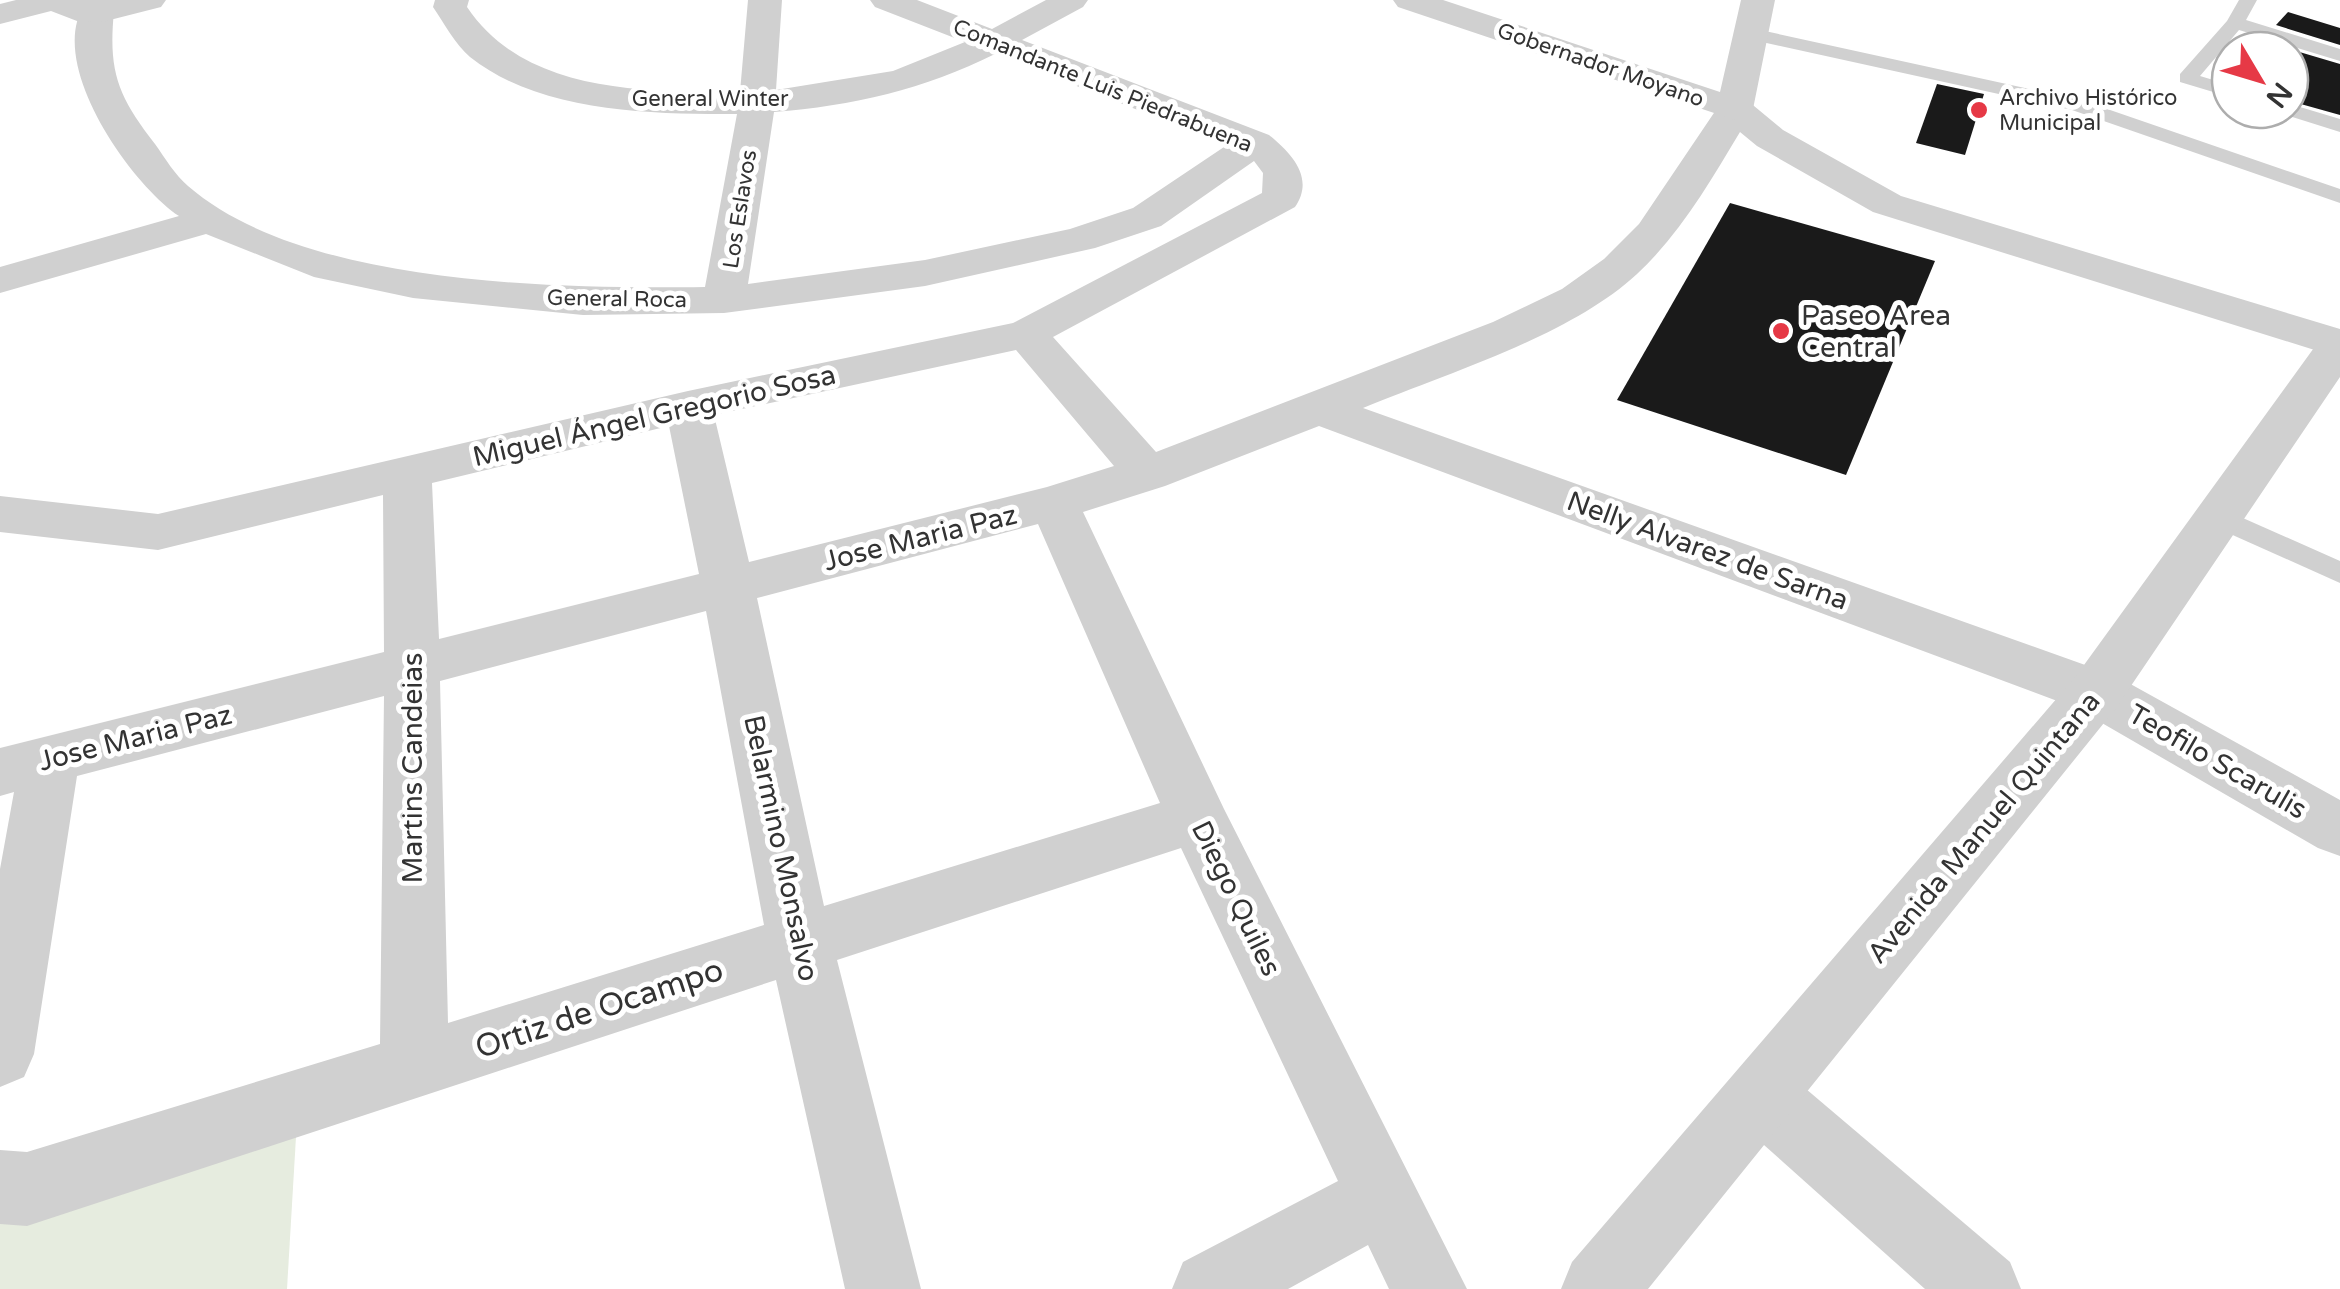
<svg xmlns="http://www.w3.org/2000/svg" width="2340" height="1289" font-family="'Varela Round',sans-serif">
<rect width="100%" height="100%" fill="#fff"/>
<!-- green -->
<polygon fill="#e6ecdf" points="298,1103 287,1289 0,1289 0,1187"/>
<!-- building -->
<g fill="#1a1a1a">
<polygon points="2288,12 2340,28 2340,45 2276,25"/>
<polygon points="2262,41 2340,64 2340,115 2290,101 2290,50 2253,50"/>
<polygon points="1937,84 1984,94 1965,155 1916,143"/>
<polygon points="1730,203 1935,261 1846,475 1617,400"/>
</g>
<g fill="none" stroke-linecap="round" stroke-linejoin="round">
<!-- service -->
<g fill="#d0d0d0" fill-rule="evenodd">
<polygon points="2239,0 2257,0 2246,20 2340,49 2340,61 2239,30 2200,76 2230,85 2230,97 2180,82 2180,74 2227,21"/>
<polygon points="1751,28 2084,101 2340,189 2340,203 2072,110 1744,38 1744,30"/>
<polygon points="2290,104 2340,119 2340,132 2283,114 2280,110 2290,110"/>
<polygon points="2218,507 2340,561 2340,583 2208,524 2204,517 2208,510"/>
</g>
<!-- minor -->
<g fill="#d0d0d0" fill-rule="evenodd">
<path d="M435 0H469L467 7C525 94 646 92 740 92L748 0H782L776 90 893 71 965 42 875 7 870 0H917L992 29 1046 0H1088L1083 7 1022 40 1269 135C1292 154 1315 178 1295 207L1053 337 1156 452 1493 322 1562 289 1604 259 1639 224 1722 101 1735 98 1748 101 1783 130 1901 196 2340 329V358L1873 212 1757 146 1740 132C1710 182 1680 234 1637 274 1570 336 1448 373 1363 408L2116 676 2340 800V856L2318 848 2076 708 1319 426 1165 486 1083 512 1224 809 1467 1289H1389L1368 1245 1288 1289H1172L1183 1262 1338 1181 1181 848 837 960 921 1289H845L776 980 27 1226 0 1224V1150L27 1152 380 1044 384 696 77 776 34 1054 24 1077 0 1087V869L14 792 0 796V748L384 652 383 495 158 550 0 532V496L158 514 688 391 1013 323 1262 193 1263 173 1254 161 1161 226 1095 248 925 286 724 313 583 315 413 298 314 277 206 234 0 293V267L179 216C131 184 45 63 85 4H109L114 11C108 72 118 96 155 144 165 158 175 175 188 186 303 286 559 289 705 287L737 114C651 114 541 113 470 57 455 44 444 23 433 7ZM995 54 1227 145 1133 208 1070 229 925 260 748 284 774 112C852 106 925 89 995 54ZM1016 350 1114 466 1047 487 749 562 714 415ZM669 426 699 574 439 639 432 483ZM1038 524 1160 803 824 906 757 598ZM706 611 764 925 448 1023 440 681Z"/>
<polygon points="1761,1062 1786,1072 2010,1262 2021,1289 1925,1289 1736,1120 1726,1096 1736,1072"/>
</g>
<!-- tertiary -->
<g fill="#d0d0d0" fill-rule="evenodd">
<polygon points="16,0 166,0 161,7 102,22 77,21 51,11 0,24 0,4"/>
<polygon points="1393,0 1443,0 1720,92 1741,0 1775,0 1753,109 1748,117 1735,120 1398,7"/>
<polygon points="2340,330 2340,377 2116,708 1648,1289 1561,1289 1572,1262 2076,676 2324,334"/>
</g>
</g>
<!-- markers -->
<g fill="#e63946" stroke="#fff" stroke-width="4">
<circle cx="1979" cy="110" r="10"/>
<circle cx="1781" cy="331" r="10"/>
</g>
<g text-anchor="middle" stroke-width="10" stroke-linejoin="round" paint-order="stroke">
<!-- far-street labels -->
<g font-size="22" fill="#333" stroke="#fff">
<text transform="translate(1601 64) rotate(19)" y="8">Gobernador Moyano</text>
<text transform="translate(1103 85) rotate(22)" y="8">Comandante Luis Piedrabuena</text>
<text x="710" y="106">General Winter</text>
<text transform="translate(739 209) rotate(-81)" y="8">Los Eslavos</text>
<text transform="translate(617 298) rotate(1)" y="8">General Roca</text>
</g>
<!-- far-poi labels -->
<g font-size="22" fill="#333" stroke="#fff" text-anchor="start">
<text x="1999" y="105">Archivo Histórico<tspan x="1999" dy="25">Municipal</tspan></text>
</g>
<!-- poi labels -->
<g font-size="28" fill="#333" stroke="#fff" text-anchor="start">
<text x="1801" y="325">Paseo Area<tspan x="1801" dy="32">Central</tspan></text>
</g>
<!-- street labels -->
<g font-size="28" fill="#333" stroke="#fff">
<text transform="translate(654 415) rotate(-13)" y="10">Miguel Ángel Gregorio Sosa</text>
<text transform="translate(920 537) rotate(-14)" y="10">Jose Maria Paz</text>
<text transform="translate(1708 550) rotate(20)" y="10">Nelly Alvarez de Sarna</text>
<text transform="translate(135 737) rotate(-14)" y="10">Jose Maria Paz</text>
<text transform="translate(2218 761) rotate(30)" y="10">Teofilo Scarulis</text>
<text transform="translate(412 768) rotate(-90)" y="10">Martins Candeias</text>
<text transform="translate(1983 827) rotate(-50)" y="10">Avenida Manuel Quintana</text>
<text transform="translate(782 848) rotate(78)" y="10">Belarmino Monsalvo</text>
<text transform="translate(1237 898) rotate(64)" y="10">Diego Quiles</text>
</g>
<!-- near-street labels -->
<g font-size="32" fill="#333" stroke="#fff">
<text transform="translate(599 1008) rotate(-18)" y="11">Ortiz de Ocampo</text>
</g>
</g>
<!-- north arrow -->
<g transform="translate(2260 80) rotate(128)"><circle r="48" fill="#ffffff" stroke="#adadad" stroke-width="2.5"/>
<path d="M0-8L18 38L0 25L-18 38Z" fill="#e63946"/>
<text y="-15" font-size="28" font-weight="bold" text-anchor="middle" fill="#333333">N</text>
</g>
</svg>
